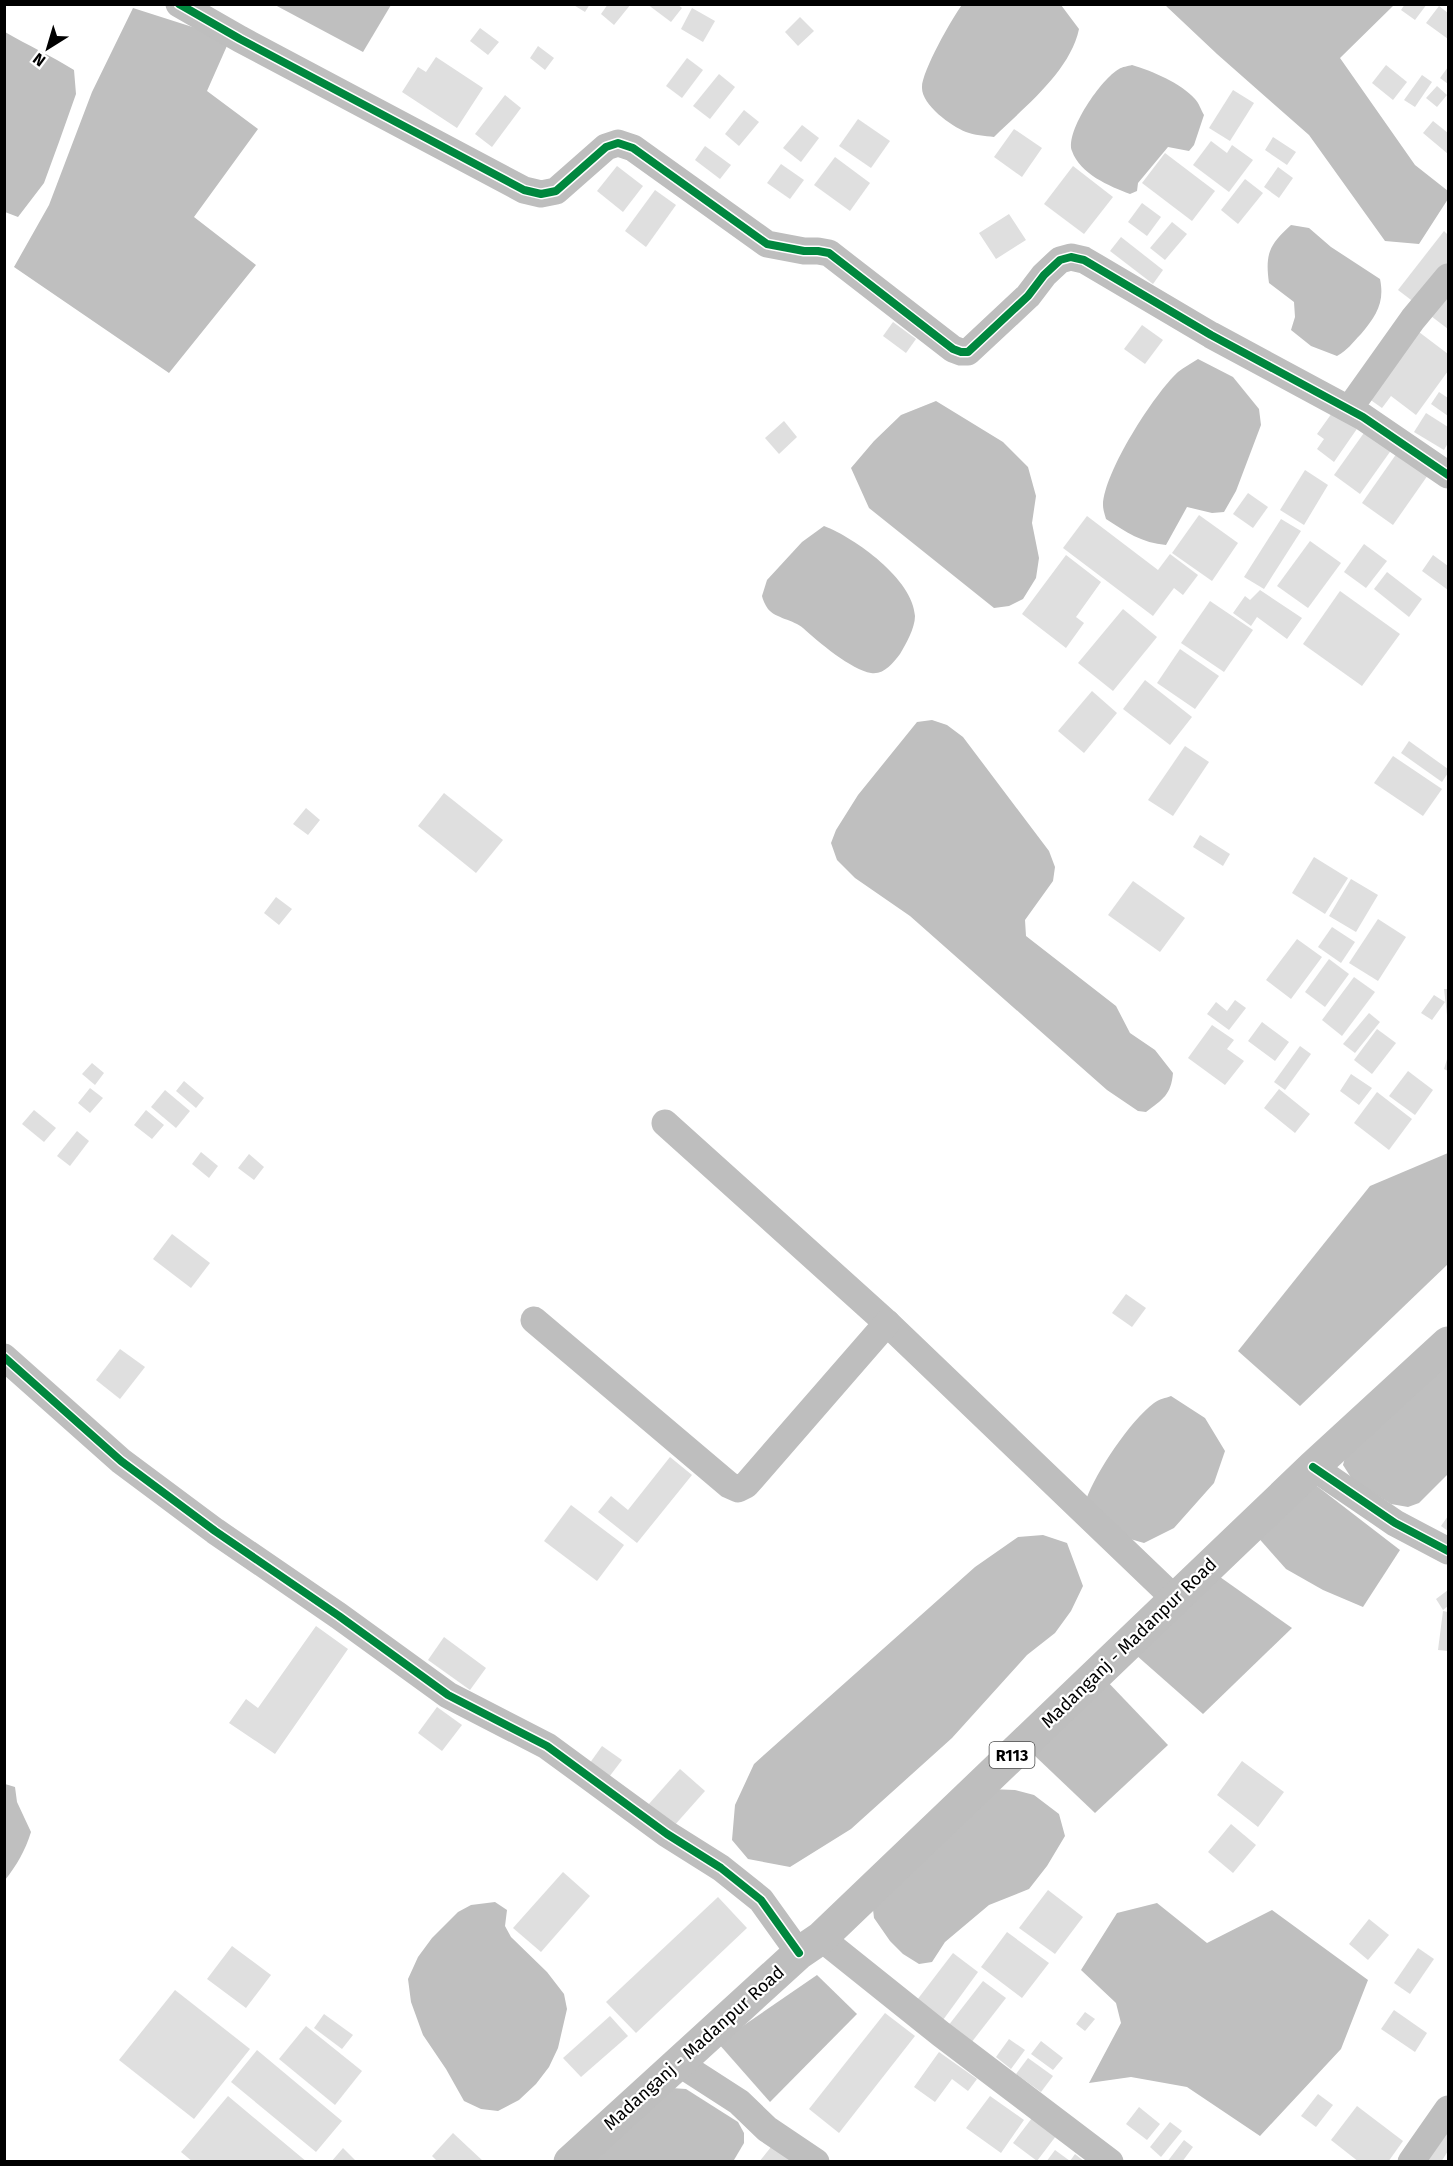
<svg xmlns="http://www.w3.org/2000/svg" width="1453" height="2166" font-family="'Fira Sans',sans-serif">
<rect width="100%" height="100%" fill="#fff"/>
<!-- water -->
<g fill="#bfbfbf">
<polygon points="275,5 391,5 363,52"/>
<path d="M962 5H1061L1079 29C1070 72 1023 108 994 137 985 136 974 135 966 132 951 126 922 105 922 88 921 73 952 18 962 5Z"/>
<polygon points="1165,5 1394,5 1340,58 1415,165 1448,191 1448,199 1419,244 1385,241 1309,135 1217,54"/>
<polygon points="133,8 230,39 207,91 258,129 194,217 256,265 169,373 14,267 49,205 92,92"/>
<path d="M5 32C27 45 52 56 74 70L76 94 59 142 44 183 18 217 5 212Z"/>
<path d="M1132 65C1152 71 1181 83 1195 99 1199 103 1201 110 1204 115L1194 145 1189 151 1168 147 1138 183 1137 191 1130 194C1109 186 1080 174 1072 151 1065 131 1102 78 1119 69 1122 67 1128 66 1132 65Z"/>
<path d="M1291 225 1309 228 1331 247 1380 279C1385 303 1376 316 1361 334 1351 344 1349 349 1337 356L1311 346 1291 330 1295 317 1294 302 1269 283C1265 254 1269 245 1291 225Z"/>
<path d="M1198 359 1233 377 1259 409 1261 425 1236 491 1224 512 1212 513 1187 507 1166 545C1142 543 1126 532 1106 519 1105 515 1103 510 1103 505 1104 472 1154 394 1178 372 1184 367 1192 363 1198 359Z"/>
<polygon points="936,401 1003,442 1028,467 1036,496 1032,523 1039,558 1036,578 1023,599 1009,606 994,608 869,508 851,468 874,441 901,415"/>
<path d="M824 526C855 538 913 579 915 616 915 628 906 644 900 654 893 663 884 675 871 673 852 670 818 642 803 628 794 620 775 618 768 609 765 605 763 600 762 596L767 580 802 542Z"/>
<path d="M932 720 947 725 963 737 1049 851 1055 867 1053 881 1025 920 1026 936 1116 1006 1130 1033 1155 1050 1173 1073C1171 1095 1163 1099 1146 1112L1138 1111 1107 1090 910 916 855 878 837 860 831 843 836 830 858 795 917 722Z"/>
<polygon points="1448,1153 1448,1264 1300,1406 1238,1351 1370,1186"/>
<polygon points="1448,1355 1448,1474 1419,1503 1408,1507 1391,1504 1352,1479 1343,1465 1346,1454"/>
<path d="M1171 1396 1205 1418 1225 1451 1214 1483 1174 1528 1144 1543 1113 1534 1086 1500C1096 1472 1130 1421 1154 1403 1159 1399 1166 1398 1171 1396Z"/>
<polygon points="1313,1483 1400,1550 1363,1607 1323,1590 1286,1569 1255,1534"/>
<polygon points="1043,1535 1067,1543 1083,1586 1071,1611 1055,1633 1027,1655 952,1738 851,1829 790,1867 748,1859 732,1840 735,1805 754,1764 975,1567 1018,1537"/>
<polygon points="1220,1577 1292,1628 1203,1714 1136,1655"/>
<polygon points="1103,1677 1168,1745 1095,1813 1034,1755"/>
<path d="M5 1784 15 1787 17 1802 31 1832C25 1851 17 1865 5 1880Z"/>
<polygon points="989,1789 1015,1790 1034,1795 1059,1814 1065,1836 1047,1866 1029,1889 989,1905 945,1942 932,1962 919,1964 903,1954 890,1941 874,1918 872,1901"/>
<polygon points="495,1902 507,1910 505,1926 511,1937 547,1972 564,1994 567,2009 558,2048 549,2067 536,2084 519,2100 498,2111 481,2109 464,2101 446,2069 423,2035 411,2002 408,1979 418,1957 432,1938 458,1912 471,1905"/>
<polygon points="1157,1903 1207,1943 1272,1910 1368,1980 1341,2049 1260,2136 1187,2087 1131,2077 1089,2083 1121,2023 1116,2003 1081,1970 1117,1913"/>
<polygon points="817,1975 857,2014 770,2102 718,2043"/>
<polygon points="671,2088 686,2089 738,2122 744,2133 744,2143 734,2160 731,2161 593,2162"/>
</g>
<!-- building -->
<g fill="#dfdfdf">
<polygon points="572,4 590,4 585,12"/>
<polygon points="608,4 631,4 614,25 601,14"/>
<polygon points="647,4 677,4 682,8 671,22"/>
<polygon points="1405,4 1427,4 1415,20 1401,10"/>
<polygon points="1439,6 1448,13 1448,39 1426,23"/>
<polygon points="692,8 715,21 703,42 681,29"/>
<polygon points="800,17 814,31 798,46 785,32"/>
<polygon points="480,28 499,42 488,55 470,41"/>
<polygon points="538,46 554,58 545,70 530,58"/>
<polygon points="436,57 483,88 457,128 402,92 418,67 426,72"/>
<polygon points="687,58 703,70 682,98 666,86"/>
<polygon points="1386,65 1407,82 1393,100 1372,83"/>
<polygon points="1448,67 1448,84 1440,78"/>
<polygon points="719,74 735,87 710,119 693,106"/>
<polygon points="1422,75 1432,82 1415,107 1404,100"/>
<polygon points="1437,86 1447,95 1437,107 1426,98"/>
<polygon points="1233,90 1254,103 1230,141 1209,128"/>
<polygon points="505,95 521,108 492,147 475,134"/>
<polygon points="744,110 759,122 739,146 725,134"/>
<polygon points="858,119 890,141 871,168 839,146"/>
<polygon points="1433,121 1448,133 1448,154 1423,133"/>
<polygon points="802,125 819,138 801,162 783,148"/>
<polygon points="1014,129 1042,148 1022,177 994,157"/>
<polygon points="1273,137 1296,152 1287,165 1265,150"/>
<polygon points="1211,141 1227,153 1232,145 1253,160 1229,192 1193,165"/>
<polygon points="705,146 731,165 720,179 695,160"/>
<polygon points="1165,153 1215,191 1192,221 1142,183"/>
<polygon points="835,157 870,183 850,211 814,185"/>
<polygon points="781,164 804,180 790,199 767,183"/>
<polygon points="617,166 643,186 623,212 597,191"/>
<polygon points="1073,166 1113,197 1084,234 1044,204"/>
<polygon points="1278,167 1293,178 1279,198 1264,187"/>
<polygon points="1245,179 1263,193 1238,224 1221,210"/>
<polygon points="655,190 676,205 646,247 625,231"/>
<polygon points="1142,203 1161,217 1147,236 1128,222"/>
<polygon points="1009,214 1026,240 996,259 979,233"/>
<polygon points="1172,222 1187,234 1165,260 1150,248"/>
<polygon points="1444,231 1448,235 1448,267 1419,306 1398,290"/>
<polygon points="1121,237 1163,270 1153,284 1110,251"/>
<polygon points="1448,286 1448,329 1427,313"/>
<polygon points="893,322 916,339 906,353 883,336"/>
<polygon points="1142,325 1163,340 1145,364 1124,349"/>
<polygon points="1415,329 1448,354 1448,371 1416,415 1391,396 1382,408 1365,396"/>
<polygon points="1439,392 1448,398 1448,416 1431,404"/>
<polygon points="1337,406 1361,423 1334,462 1317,449 1324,439 1317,434"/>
<polygon points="1426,413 1448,427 1448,443 1444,450 1414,432"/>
<polygon points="784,421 797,437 779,454 765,438"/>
<polygon points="1366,430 1392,449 1360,494 1334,475"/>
<polygon points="1397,453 1428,475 1393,525 1362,503"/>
<polygon points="1305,470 1328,485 1304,525 1280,510"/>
<polygon points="1248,493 1268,507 1253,528 1233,514"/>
<polygon points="1199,515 1238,543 1212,581 1172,553"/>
<polygon points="1087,516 1158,570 1170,554 1198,575 1183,595 1174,588 1153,616 1063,548"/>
<polygon points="1281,519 1301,531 1264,589 1244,577"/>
<polygon points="1310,541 1341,563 1308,608 1277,586"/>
<polygon points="1364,544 1387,561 1366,588 1344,572"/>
<polygon points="1066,555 1101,582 1076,617 1084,623 1066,648 1022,614"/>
<polygon points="1433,555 1448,566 1448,590 1422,571"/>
<polygon points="1387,572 1422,599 1409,617 1374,589"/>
<polygon points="1260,590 1302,618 1287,639 1257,617 1251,626 1233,613 1245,596 1250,600"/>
<polygon points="1340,591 1400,634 1362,686 1303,644"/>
<polygon points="1210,601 1253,630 1224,672 1181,643"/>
<polygon points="1123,609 1157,637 1113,691 1078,663"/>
<polygon points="1180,649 1219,676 1195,709 1157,683"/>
<polygon points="1145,680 1192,717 1170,745 1123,709"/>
<polygon points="1092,691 1117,713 1084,753 1058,731"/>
<polygon points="1409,741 1448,769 1448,773 1442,782 1401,753"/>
<polygon points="1185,746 1209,762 1173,816 1148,800"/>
<polygon points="1393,756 1442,789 1423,816 1374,783"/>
<polygon points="444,793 503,840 476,873 418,826"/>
<polygon points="306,808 320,820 308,835 293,824"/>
<polygon points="1200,835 1230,854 1223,866 1193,847"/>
<polygon points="1314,857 1348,878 1325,914 1292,893"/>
<polygon points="1351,879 1378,895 1356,932 1329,916"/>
<polygon points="1133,881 1185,918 1160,952 1108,915"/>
<polygon points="276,897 292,909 279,925 264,913"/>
<polygon points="1378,919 1406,937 1378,981 1349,963"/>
<polygon points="1332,927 1355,942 1341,963 1318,947"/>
<polygon points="1297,939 1322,957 1291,999 1266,980"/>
<polygon points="1329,959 1349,974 1325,1007 1305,992"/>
<polygon points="1354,977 1375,992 1342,1036 1322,1020"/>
<polygon points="1444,989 1448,989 1448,1014 1447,1015"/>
<polygon points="1434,995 1445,1002 1432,1020 1421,1013"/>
<polygon points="1235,1000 1246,1008 1229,1030 1207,1014 1216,1002 1227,1011"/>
<polygon points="1369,1013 1380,1022 1355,1053 1343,1044"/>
<polygon points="1262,1022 1289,1042 1275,1061 1248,1041"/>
<polygon points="1212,1025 1234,1040 1227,1049 1244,1061 1225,1085 1188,1058"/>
<polygon points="1377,1029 1396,1043 1372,1074 1354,1060"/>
<polygon points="1300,1046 1311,1054 1285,1090 1274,1082"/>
<polygon points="1448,1056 1448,1071 1444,1069"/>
<polygon points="92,1063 104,1073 95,1085 82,1074"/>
<polygon points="1408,1071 1433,1090 1415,1115 1389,1096"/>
<polygon points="1351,1074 1372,1088 1359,1105 1340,1091"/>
<polygon points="184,1081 204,1098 196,1108 176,1091"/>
<polygon points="90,1088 103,1098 90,1113 78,1103"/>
<polygon points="1279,1089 1310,1114 1295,1133 1264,1108"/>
<polygon points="165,1090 190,1111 176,1128 151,1107"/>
<polygon points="1377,1092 1412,1119 1389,1150 1354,1123"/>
<polygon points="34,1110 56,1128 44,1142 22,1124"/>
<polygon points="146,1110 164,1125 152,1139 134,1125"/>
<polygon points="77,1131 89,1141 70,1166 57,1156"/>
<polygon points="201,1152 218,1166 209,1178 192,1164"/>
<polygon points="249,1154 264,1167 254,1180 238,1168"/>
<polygon points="172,1234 210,1263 191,1288 153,1259"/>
<polygon points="1126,1294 1146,1308 1132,1327 1112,1313"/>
<polygon points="120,1349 145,1367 120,1399 96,1380"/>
<polygon points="670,1457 692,1475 637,1543 598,1512 611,1496 628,1510"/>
<polygon points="571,1505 624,1545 597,1581 544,1541"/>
<polygon points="1448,1516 1448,1531 1441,1526"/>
<polygon points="1448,1590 1448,1606 1443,1610 1436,1599"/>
<polygon points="1443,1611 1448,1612 1448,1651 1438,1650"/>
<polygon points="316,1626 348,1649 275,1754 229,1723 246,1699 258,1708"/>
<polygon points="444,1637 486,1668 470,1690 428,1660"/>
<polygon points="437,1707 462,1725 442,1751 418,1733"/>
<polygon points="602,1746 622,1760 606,1781 587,1767"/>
<polygon points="1242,1761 1284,1792 1258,1827 1217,1795"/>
<polygon points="680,1769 705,1791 673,1827 648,1805"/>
<polygon points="1231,1824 1256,1845 1233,1873 1208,1852"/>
<polygon points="563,1872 590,1896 541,1952 513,1928"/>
<polygon points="1048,1890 1083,1917 1055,1954 1019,1928"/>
<polygon points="718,1897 747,1928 636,2033 606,2002"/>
<polygon points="1369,1919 1389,1935 1368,1960 1349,1944"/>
<polygon points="1007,1932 1049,1963 1022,1998 981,1967"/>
<polygon points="232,1946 271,1975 246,2008 207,1979"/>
<polygon points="1418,1948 1434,1959 1410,1994 1394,1983"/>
<polygon points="953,1953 978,1972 943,2020 917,2000"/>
<polygon points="983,1981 1006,1998 971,2043 948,2026"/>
<polygon points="175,1990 250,2049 194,2119 119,2060"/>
<polygon points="1394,2010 1427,2033 1415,2052 1381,2029"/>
<polygon points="1085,2012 1095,2019 1085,2031 1076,2024"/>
<polygon points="885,2013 915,2036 839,2133 809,2109"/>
<polygon points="324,2014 353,2035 342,2049 314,2028"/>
<polygon points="610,2016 628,2036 581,2077 563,2058"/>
<polygon points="306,2026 362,2071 335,2105 279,2059"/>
<polygon points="1009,2039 1025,2050 1011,2069 996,2057"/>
<polygon points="1041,2041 1063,2058 1053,2070 1031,2054"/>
<polygon points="257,2050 342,2121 316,2152 231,2082"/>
<polygon points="939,2052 977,2079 968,2091 952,2079 935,2102 914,2087"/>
<polygon points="1028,2058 1053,2076 1041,2092 1016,2074"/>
<polygon points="1318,2094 1333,2105 1316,2127 1301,2116"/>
<polygon points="228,2096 307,2162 193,2162 181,2152"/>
<polygon points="990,2096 1024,2120 1001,2153 966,2128"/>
<polygon points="1357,2106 1403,2141 1388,2162 1359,2162 1331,2140"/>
<polygon points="1139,2107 1160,2124 1147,2140 1126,2124"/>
<polygon points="1032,2118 1056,2136 1037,2161 1013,2143"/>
<polygon points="1170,2122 1182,2131 1161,2157 1150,2147"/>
<polygon points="1448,2130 1448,2151 1441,2162 1421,2162"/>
<polygon points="453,2133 484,2162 438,2162 432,2156"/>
<polygon points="1184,2140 1193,2147 1182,2162 1167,2162"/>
<polygon points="775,2142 800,2162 759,2162"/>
<polygon points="343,2148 357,2162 331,2162"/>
<polygon points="1055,2150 1070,2161 1075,2154 1085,2162 1046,2162"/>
</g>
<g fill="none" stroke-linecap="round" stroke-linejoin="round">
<!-- minor -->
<g stroke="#bebebe" stroke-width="27">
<polyline points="179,4 240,39 524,190 541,194 556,191 606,147 618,143 633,148 767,244 804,251 818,251 829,253 953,349 961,352 968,352 1028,296 1044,275 1060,260 1071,257 1084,260 1211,335 1363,417 1448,475"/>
<polyline points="1349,409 1413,319 1448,277"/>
<polyline points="665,1123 887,1323 1175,1599"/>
<polyline points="534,1320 729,1485 738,1489 746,1485 887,1323"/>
<polyline points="4,1357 121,1461 215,1531 339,1616 448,1695 547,1746 667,1834 721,1868 761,1900 799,1953"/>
<polyline points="1313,1467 1395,1523 1448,1551"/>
<polyline points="821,1938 941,2034 1110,2162"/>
<polyline points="677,2062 739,2102 767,2129 816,2162"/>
<polyline points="1411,2162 1448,2109"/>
</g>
<!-- major -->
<polyline stroke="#bebebe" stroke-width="33" points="570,2162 799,1953 821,1938 1313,1467 1448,1343"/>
<!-- cycleway casing -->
<g stroke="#fff" stroke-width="11">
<g id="cycleway">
<polyline points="179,4 240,39 524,190 541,194 556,191 606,147 618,143 633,148 767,244 804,251 818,251 829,253 953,349 961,352 968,352 1028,296 1044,275 1060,260 1071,257 1084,260 1211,335 1363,417 1448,475"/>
<polyline points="4,1357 121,1461 215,1531 339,1616 448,1695 547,1746 667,1834 721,1868 761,1900 799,1953"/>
<polyline points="1313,1467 1395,1523 1448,1551"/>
</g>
</g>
<!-- cycleway -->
<use href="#cycleway" stroke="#00873e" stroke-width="8"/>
</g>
<g text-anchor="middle" stroke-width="4.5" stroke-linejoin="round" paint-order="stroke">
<!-- shield labels -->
<rect fill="#fff" stroke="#4c4c4c" stroke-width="1.5" x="989.5" y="1742" width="45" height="26" rx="4.5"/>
<g font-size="16" font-weight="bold" fill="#000">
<text x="1012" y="1761">R113</text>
</g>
<!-- street labels -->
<g font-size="18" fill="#000" stroke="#fff">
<text transform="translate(1129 1643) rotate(-44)" y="6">Madanganj - Madanpur Road</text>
<text transform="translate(694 2048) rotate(-42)" y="6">Madanganj - Madanpur Road</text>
</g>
</g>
<!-- border -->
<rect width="1453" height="2166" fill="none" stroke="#000000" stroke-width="12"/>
<!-- north arrow -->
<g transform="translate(48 48) rotate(217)" stroke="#ffffff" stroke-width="4.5" paint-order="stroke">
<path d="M0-4.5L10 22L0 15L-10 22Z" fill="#000000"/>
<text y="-9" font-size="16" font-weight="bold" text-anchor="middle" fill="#000000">N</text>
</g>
</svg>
